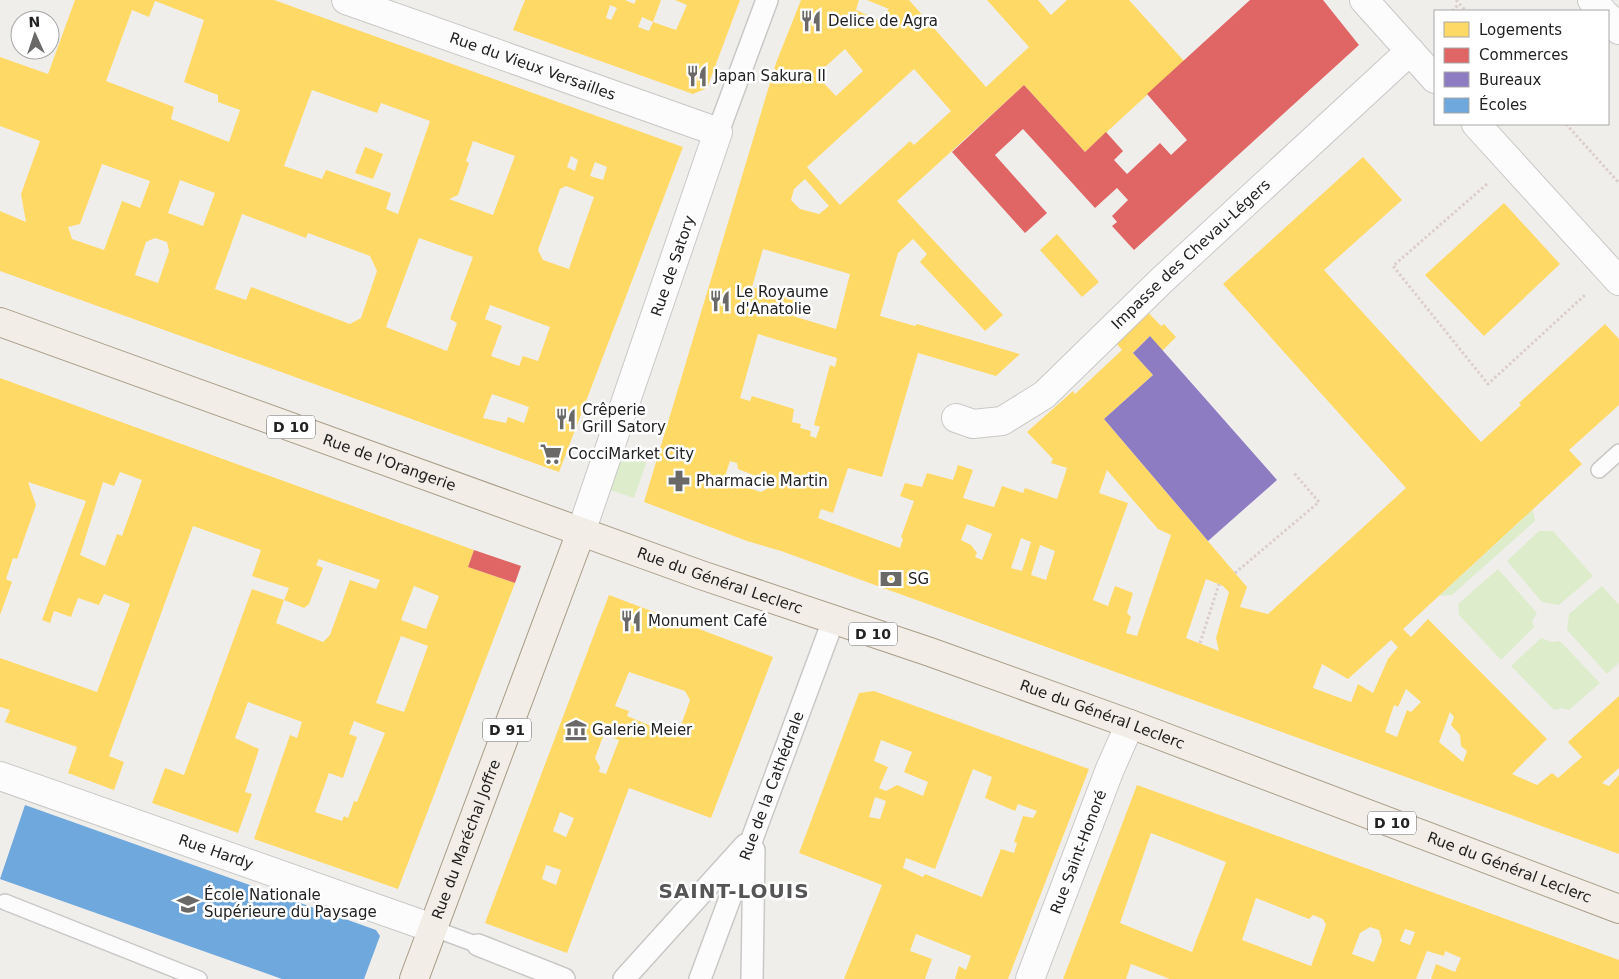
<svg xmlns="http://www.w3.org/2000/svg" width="1619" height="979" font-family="'DejaVu Sans',sans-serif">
<rect width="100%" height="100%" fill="#f0eeeb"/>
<!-- grass -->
<g fill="#ddeccb">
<polygon points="624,447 649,455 634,498 610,490"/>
<polygon points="1533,509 1535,521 1452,595 1439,596"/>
<polygon points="1539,531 1553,531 1593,576 1559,605 1542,602 1507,561"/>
<polygon points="1498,569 1537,613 1532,621 1534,627 1501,660 1459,615 1458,604"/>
<polygon points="1602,586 1619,605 1619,663 1607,674 1567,630 1569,614"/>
<polygon points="1541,638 1551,642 1560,641 1600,683 1569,710 1561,708 1554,710 1511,666"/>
</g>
<!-- homes -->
<g fill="#ffd966" fill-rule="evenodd">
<path d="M75 0H274L683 147 559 472 0 271V211L26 222 21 194 40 141 0 126V57L48 74ZM155 1 204 20 184 82 218 95V102L240 110 229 142 171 119 174 107 106 81 132 10 149 17ZM312 90 377 113 381 103 430 121 398 214 386 209 391 193 326 170 322 179 284 166ZM473 141 515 156 493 215 449 199 458 195 469 163 466 161ZM571 156 578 160 575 171 567 167ZM595 162 607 167 603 180 590 176ZM102 164 150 181 140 208 122 201 104 250 72 239 68 227 80 224ZM180 180 215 193 203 226 168 213ZM566 186 594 197 569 269 543 260 538 250 560 189ZM242 214 306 238 308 233 370 256 377 271 361 318 350 324 251 287 246 300 215 289ZM155 238 167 242 169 251 158 283 135 275 146 242ZM419 238 473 257 450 319 457 323 447 351 386 327ZM490 305 550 327 538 361 523 356 519 366 491 356 502 326 485 319ZM492 394 529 407 524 423 508 417 506 423 483 418Z"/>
<path d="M525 0H625L634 4 636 0H661L653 22 676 30 687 5 675 0H740L707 88 693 94 513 30ZM610 5 617 8 611 20 606 18ZM642 17 653 22 649 31 638 27Z"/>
<path d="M801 0H859L856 10 878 20 889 9 867 0H909L986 87 1029 47 987 0H1038L1051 15 1067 0H1129L1184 61 1085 152 1024 85 897 201 1003 315 985 331 920 262 927 254 913 239 898 253 880 316 915 326 917 324 1020 354 996 376 918 353 882 477 848 468 833 513 821 509 818 518 900 548 903 539 901 537 914 501 900 496 905 483 922 487 927 473 953 480 958 465 973 470 963 498 994 507 1002 486 1023 493 1025 488 1057 499 1067 468 1051 463 1053 459 1027 432 1073 391 1075 394 1122 350 1112 338 1145 309 1161 326 1164 324 1176 337 1162 351 1150 336 1133 353 1153 375 1104 419 1247 587 1240 607 1268 614 1406 488 1223 284 1363 157 1402 200 1324 270 1481 442 1521 405 1519 403 1605 324 1619 339V405L1569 450 1582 464 1403 629 1411 637 1428 619 1547 739 1512 774 1537 785 1552 773 1558 778 1582 757 1568 742 1619 696V768L1602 783 1609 786 1619 775V854L781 551 747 541 644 502 776 63ZM845 49 863 71 836 96 816 75ZM914 69 951 111 914 145 910 141 840 205 807 167ZM805 179 829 206 819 214 800 209 791 200 794 189ZM763 249 850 274 836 329 796 317 799 301 752 287ZM758 334 837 358 835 367 830 365 814 425 820 427 816 438 810 436 811 431 800 428 801 424 792 422 794 409 752 396 750 401 740 398ZM730 461 737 463 738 469 771 482 770 487 761 492 730 482 726 473ZM1107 470 1158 529 1171 535 1137 636 1126 633 1131 617 1127 613 1133 593 1115 586 1108 606 1093 600 1128 503 1099 493ZM967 524 992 534 982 560 975 557 977 553 971 545 961 540ZM1021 538 1031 542 1022 571 1011 568ZM1040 545 1055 551 1046 580 1031 575ZM1206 579 1223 586 1229 592 1216 638 1219 651 1186 638ZM1391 640 1398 647 1388 659 1373 693 1358 684 1351 702 1313 688 1322 664 1348 679ZM1406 689 1421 702 1411 712 1407 710 1397 737 1385 732 1394 705 1398 707ZM1450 712 1454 717 1451 725 1460 735 1461 746 1467 751 1463 762 1439 742Z"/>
<polygon points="365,147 383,154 373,179 355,173"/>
<polygon points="1504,203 1560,264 1484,336 1425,275"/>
<polygon points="1057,234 1099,282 1082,297 1040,250"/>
<path d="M0 378 474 550 468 567 515 583 398 889 254 839 290 735 297 738 302 722 248 702 235 738 259 749 245 792 252 794 238 833 152 803 165 768 184 775 252 589 284 600 276 623 323 642 330 635 350 580 376 589 380 580 319 559 316 565 323 568 309 604 304 608 284 600 289 588 252 576 261 550 193 526 109 756 124 762 114 790 68 773 77 747 5 722 10 710 0 707V658L97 692 130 604 104 594 99 605 78 598 71 617 54 611 50 623 42 620 86 501 28 482 36 505 17 559 13 558 6 579 12 582 0 615ZM120 472 142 480 122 536 117 534 105 566 80 555 103 482 114 486ZM414 586 439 596 426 629 401 620ZM401 636 428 646 404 712 376 703ZM354 721 385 733 357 802 354 801 348 818 344 816 342 821 315 812 329 773 343 778 357 737 349 734Z"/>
<path d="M609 595 773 657 711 818 629 788 567 953 485 923ZM629 672 685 691 690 700 680 728 673 735 627 716 629 711 615 706ZM604 734 619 740 606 774 599 772 600 767 595 758ZM560 812 574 818 566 837 553 831ZM546 865 561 870 556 885 542 879Z"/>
<path d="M874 691 1089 769 1008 979H955L959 966 966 970 971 956 916 934 910 951 932 959 925 979H844L882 885 799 853 859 693ZM881 740 912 752 904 772 928 782 923 796 897 785 886 791 879 788 888 767 874 761ZM973 769 992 777 985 798 1015 811 1018 804 1037 811 1033 818 1023 816 1014 842 1017 843 1014 853 1001 849 982 897 925 874 923 877 903 868 906 858 935 869ZM875 797 886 801 880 819 869 817Z"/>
<path d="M1137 785 1619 960V979H1431L1436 964 1455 972 1461 958 1445 951 1444 956 1427 951 1416 979H1170L1131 964 1126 979H1063ZM1151 833 1226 862 1192 952 1120 923ZM1256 898 1309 919 1313 915 1323 919 1326 925 1311 966 1242 940ZM1370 927 1379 930 1382 941 1374 962 1352 954 1360 933ZM1405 929 1415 932 1410 945 1400 941Z"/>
</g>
<!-- shops -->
<g fill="#e06666">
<polygon points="1250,0 1323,0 1359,45 1134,250 1112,226 1117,222 1112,216 1128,200 1117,188 1095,208 1023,129 995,155 1047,213 1025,233 952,152 1024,85 1085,152 1106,132 1123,151 1114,160 1127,174 1160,143 1171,155 1187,140 1147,94"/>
<polygon points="474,550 521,566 515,583 468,567"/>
</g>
<!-- offices -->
<polygon fill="#8e7cc3" points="1150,336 1277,480 1208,541 1104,419 1153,375 1133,353"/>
<!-- schools -->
<polygon fill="#6fa8dc" points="25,805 376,930 380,936 364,979 282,979 0,879"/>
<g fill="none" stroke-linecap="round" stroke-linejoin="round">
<!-- service casing -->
<g stroke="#c9c8c7" stroke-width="18">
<g id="service">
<polyline points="1599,470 1619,452"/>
<polyline points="5,902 199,979"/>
<polyline points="432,928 478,945"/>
</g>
</g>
<!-- pedestrian casing -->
<g stroke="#c9c8c7" stroke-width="24">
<g id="pedestrian">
<polyline points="718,132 767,0"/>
<polyline points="478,945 564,979"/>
<polyline points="624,979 745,845"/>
<path id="s1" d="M700 979 833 621"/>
<polyline points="752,979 754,850"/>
</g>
</g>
<!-- minor casing -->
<g stroke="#c9c8c7" stroke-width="30">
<g id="minor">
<path id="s2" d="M346 0 718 132 581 532"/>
<polyline points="1364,0 1435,79"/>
<polyline points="1476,124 1619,281"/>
<path id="s3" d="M956 418 973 424 1002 421 1044 395 1162 280 1410 51"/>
<path id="s4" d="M0 776 432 928"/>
<path id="s5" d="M1030 979 1110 769 1130 724"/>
</g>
</g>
<!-- tertiary casing -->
<g stroke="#c9c8c7" stroke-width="30">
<g id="tertiary">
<polyline points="1592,0 1602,11"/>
<polyline points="1608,17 1619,30"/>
</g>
</g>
<!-- primary casing -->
<g stroke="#a79c86" stroke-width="30">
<g id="primary">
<path id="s6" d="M0 322 701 575 930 652 1130 724 1619 909"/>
<path id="s7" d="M414 979 581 532"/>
</g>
</g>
<!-- path -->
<g stroke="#dccecd" stroke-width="3" stroke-dasharray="2.5 2.5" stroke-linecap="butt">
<polyline points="1456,0 1466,11"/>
<polyline points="1452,11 1459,4"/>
<polyline points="1566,124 1619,183"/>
<polyline points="1487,184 1393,266 1488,384 1586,294"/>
<polyline points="1235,573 1319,502 1294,473"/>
<polyline points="1200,643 1219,584"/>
</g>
<!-- service -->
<use href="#service" stroke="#fdfcfc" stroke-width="15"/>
<!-- pedestrian -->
<use href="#pedestrian" stroke="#fdfcfc" stroke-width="21"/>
<!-- minor -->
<use href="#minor" stroke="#fdfcfc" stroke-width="28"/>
<!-- tertiary -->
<use href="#tertiary" stroke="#fdfcfc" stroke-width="28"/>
<!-- primary -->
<use href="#primary" stroke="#f3ede7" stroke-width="28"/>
</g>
<!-- icons -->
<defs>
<g id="restaurant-bare" transform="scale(1.725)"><path d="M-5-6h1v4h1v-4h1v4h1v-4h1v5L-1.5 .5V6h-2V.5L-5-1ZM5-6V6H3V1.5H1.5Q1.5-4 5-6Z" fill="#6a6968" stroke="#fff" stroke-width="2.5" paint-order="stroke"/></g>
<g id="supermarket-bare" transform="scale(1.725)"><path d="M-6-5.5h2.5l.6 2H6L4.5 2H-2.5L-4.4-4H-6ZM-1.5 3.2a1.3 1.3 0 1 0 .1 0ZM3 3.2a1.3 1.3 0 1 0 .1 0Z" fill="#6a6968" stroke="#fff" stroke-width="2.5" paint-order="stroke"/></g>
<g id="pharmacy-bare" transform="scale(1.725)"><path d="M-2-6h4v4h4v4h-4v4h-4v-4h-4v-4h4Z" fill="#6a6968" stroke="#fff" stroke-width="2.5" paint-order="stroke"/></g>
<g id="bank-bare" transform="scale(1.725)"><path d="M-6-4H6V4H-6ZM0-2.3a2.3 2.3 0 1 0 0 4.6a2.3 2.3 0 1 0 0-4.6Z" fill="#6a6968" stroke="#fff" stroke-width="2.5" paint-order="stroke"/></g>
<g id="museum-bare" transform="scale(1.725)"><path d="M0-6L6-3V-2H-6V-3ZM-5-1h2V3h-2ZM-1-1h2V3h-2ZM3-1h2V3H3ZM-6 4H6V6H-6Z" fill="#6a6968" stroke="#fff" stroke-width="2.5" paint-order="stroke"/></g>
<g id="university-bare" transform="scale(1.725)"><path d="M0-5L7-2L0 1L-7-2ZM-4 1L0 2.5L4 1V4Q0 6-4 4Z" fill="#6a6968" stroke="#fff" stroke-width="2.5" paint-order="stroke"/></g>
</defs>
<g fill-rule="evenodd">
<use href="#restaurant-bare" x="811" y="21"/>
<use href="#restaurant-bare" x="697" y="76"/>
<use href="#restaurant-bare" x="720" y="301"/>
<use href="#restaurant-bare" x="566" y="419"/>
<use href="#supermarket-bare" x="551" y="454"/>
<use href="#pharmacy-bare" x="679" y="481"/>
<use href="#bank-bare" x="891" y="579"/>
<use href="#restaurant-bare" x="631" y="621"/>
<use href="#museum-bare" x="576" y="730"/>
<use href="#university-bare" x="188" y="904"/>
</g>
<g text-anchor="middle" stroke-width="5" stroke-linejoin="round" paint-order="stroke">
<!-- shield labels -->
<g fill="#fff" stroke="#646464" stroke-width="1">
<rect x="267" y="415.5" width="48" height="23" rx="4"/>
<rect x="849" y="622.5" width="48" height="23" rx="4"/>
<rect x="483" y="718.5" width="48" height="23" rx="4"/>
<rect x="1368" y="811.5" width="48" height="23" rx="4"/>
</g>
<g font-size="14" font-weight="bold" fill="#222">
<text x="291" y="432">D 10</text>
<text x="873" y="639">D 10</text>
<text x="507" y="735">D 91</text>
<text x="1392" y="828">D 10</text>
</g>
<!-- poi labels -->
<g font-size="15" fill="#222" stroke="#fff" text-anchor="start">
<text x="828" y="26">Delice de Agra</text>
<text x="714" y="81">Japan Sakura II</text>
<text x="736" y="297">Le Royaume<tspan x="736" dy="17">d'Anatolie</tspan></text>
<text x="582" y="415">Crêperie<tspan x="582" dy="17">Grill Satory</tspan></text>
<text x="568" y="459">CocciMarket City</text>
<text x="696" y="486">Pharmacie Martin</text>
<text x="908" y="584">SG</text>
<text x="648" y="626">Monument Café</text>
<text x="592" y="735">Galerie Meier</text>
<text x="204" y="900">École Nationale<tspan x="204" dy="17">Supérieure du Paysage</tspan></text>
</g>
<!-- street labels -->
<g font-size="15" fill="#222" stroke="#fff">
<text dy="5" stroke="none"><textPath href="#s2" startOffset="198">Rue du Vieux Versailles</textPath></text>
<text dy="5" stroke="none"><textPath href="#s3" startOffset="300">Impasse des Chevau-Légers</textPath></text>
<text transform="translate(673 266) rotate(-71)" y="5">Rue de Satory</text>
<text dy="5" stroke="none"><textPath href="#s6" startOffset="414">Rue de l'Orangerie</textPath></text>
<text dy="5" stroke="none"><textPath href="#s6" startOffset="765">Rue du Général Leclerc</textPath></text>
<text dy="5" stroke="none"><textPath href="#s6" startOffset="1170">Rue du Général Leclerc</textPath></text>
<text dy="5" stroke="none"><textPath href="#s1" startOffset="206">Rue de la Cathédrale</textPath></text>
<text dy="5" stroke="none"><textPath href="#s7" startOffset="149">Rue du Maréchal Joffre</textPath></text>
<text dy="5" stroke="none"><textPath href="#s5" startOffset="136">Rue Saint-Honoré</textPath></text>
<text dy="5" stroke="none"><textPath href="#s4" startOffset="229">Rue Hardy</textPath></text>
<text dy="5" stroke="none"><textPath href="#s6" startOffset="1605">Rue du Général Leclerc</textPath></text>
</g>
<!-- district labels -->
<g font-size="20" font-weight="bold" letter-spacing="1" fill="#555" stroke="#fff">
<text x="734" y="898">SAINT-LOUIS</text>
</g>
</g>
<!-- legend -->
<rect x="1434" y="10" width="175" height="115" fill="#ffffff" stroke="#a7a7a7"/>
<rect x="1444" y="22" width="25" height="15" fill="#ffd966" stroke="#a7a7a7"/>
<text x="1479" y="35" font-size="15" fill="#222222">Logements</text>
<rect x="1444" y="48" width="25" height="15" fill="#e06666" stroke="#a7a7a7"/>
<text x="1479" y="60" font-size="15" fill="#222222">Commerces</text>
<rect x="1444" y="72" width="25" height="15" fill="#8e7cc3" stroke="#a7a7a7"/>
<text x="1479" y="85" font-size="15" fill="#222222">Bureaux</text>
<rect x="1444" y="98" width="25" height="15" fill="#6fa8dc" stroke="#a7a7a7"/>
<text x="1479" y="110" font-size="15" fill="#222222">Écoles</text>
<!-- north arrow -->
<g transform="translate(35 35) rotate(357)"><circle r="24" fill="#ffffff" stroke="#a7a7a7"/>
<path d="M0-4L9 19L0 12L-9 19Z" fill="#6a6968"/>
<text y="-8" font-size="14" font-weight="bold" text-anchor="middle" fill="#222222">N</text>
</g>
</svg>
